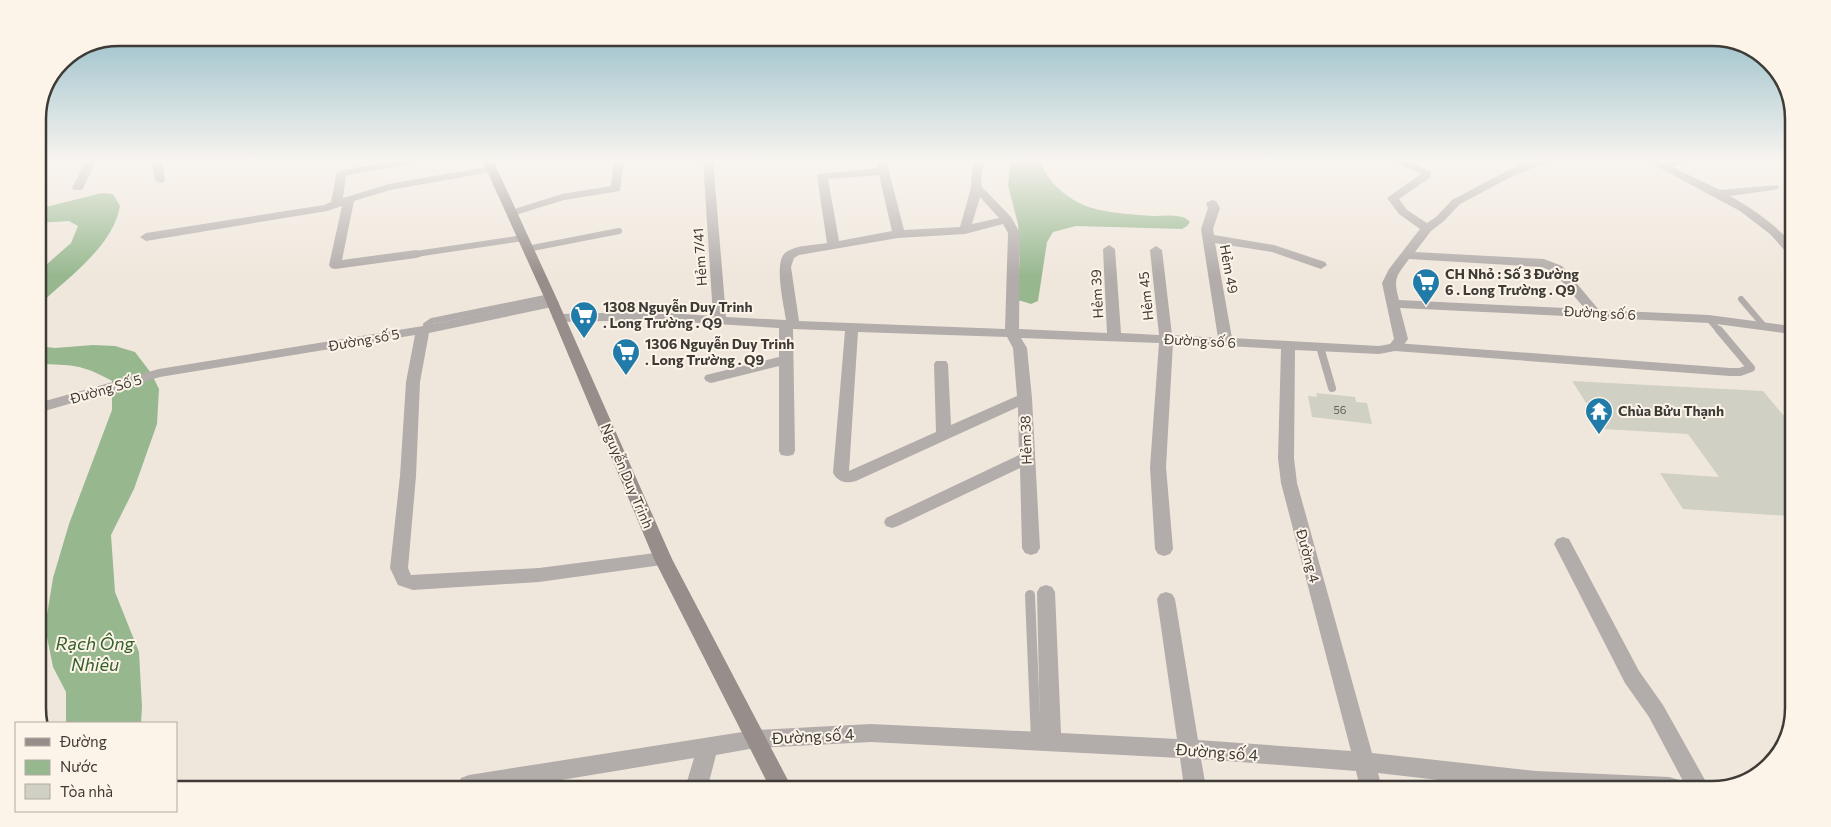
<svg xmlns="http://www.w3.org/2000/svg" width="1831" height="827" font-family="Commissioner,sans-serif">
<rect width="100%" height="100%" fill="#f0e7dc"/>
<!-- water -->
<g fill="#97b88f">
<path d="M1011 160H1041C1045 182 1071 202 1092 208 1109 213 1135 215 1153 216 1164 216 1183 213 1190 222L1187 226 1182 229 1076 226 1053 232 1047 242 1038 301 1031 304 1018 300 1017 289 1020 260 1018 224 1008 185Z"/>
<path d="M102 193 113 194 120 206C113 247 67 278 38 306V272L71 243 78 226 69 221 38 223V209Z"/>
<path d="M93 345 115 346 135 352 151 373 159 389 157 424 134 489 111 535 115 592 139 652 142 707 141 723H66V692L53 667 45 627 53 578 69 524 112 410V381C82 364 71 365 38 364V346L55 348Z"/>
</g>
<!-- building -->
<g fill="#d0d0c4">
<polygon points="1572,381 1763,391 1790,423 1789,516 1683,509 1660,473 1719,477 1688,434 1603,429"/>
<polygon points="1316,393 1355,397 1356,402 1367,403 1372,424 1312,417 1308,396 1317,397"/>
</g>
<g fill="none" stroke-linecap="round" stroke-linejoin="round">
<!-- lane-far2 -->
<g stroke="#b2acaa" stroke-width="6">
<polyline points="527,249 619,231"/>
<polyline points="416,254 523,238"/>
<polyline points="1741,299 1764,326"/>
<polyline points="1709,319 1720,332"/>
<polyline points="427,329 426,325 432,321 550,297"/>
</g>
<!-- lane-far1 -->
<g stroke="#b2acaa" stroke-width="8">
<polyline points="1320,347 1332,388"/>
<polyline points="1395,347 1730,372 1740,372 1751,368 1719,330"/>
</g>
<!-- lane -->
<polyline stroke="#b2acaa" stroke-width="10" points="1030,595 1036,740"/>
<!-- street -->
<g fill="#b2acaa" fill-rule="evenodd">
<polygon points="86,160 97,160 82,190 74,190 72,188"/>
<polygon points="152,160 162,160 165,180 164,182 160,183 155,180"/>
<polygon points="393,160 419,160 414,163 348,175 346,176 343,198 389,184 491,166 496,169 491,172 390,190 354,201 342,260 416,250 420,251 422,254 420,257 416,258 335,269 331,268 329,265 342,206 327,211 146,241 140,237 146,233 324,205 331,202 337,172"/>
<polygon points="614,160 624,160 620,191 564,200 512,216 506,213 508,211 562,194 611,186"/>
<path d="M703 160H713L726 317 786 320C784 306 773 261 786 252 796 245 815 245 827 243L817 176 818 174 878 168 876 160H886L904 230 960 227 971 188V179L974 160H984L981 179 982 187 1011 217 1020 233 1019 329 1107 333 1103 249 1109 245 1115 249 1121 333 1159 335 1150 250 1156 246 1162 250 1172 335 1218 338 1201 229 1208 208 1206 203 1212 200 1216 201 1220 208 1213 229 1214 235 1274 245 1325 262 1327 265 1321 269 1272 252 1215 243 1232 338 1379 346 1390 344 1394 339 1382 283 1389 269 1420 229 1399 214 1387 198 1421 174 1391 160H1407L1431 172V177L1399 199 1407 210 1427 223 1436 217 1452 200 1505 172 1533 160H1553L1513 176 1460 204 1444 221 1431 231 1415 252 1544 259 1562 266 1599 310 1709 315 1791 326V334L1709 323 1400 308 1408 339 1400 350 1379 354 1295 350 1294 458 1297 483 1372 753 1536 771 1669 777 1683 781 1649 717 1625 683 1554 544 1557 539 1563 537 1569 539 1639 671 1663 705 1710 789H1516L1378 773 1382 788H1360L1356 771 1201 759 1206 788 1184 787 1180 758 871 742 755 748 716 755 708 786 686 785 694 758 531 785H458L461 778 469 775 755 730 871 724 1040 732 1037 592 1040 587 1046 585 1052 587 1055 592 1061 733 1177 739 1157 599 1160 594 1166 592 1172 594 1175 599 1198 740 1351 751 1281 483 1278 458 1281 349 1173 343 1166 467 1173 549 1170 554 1164 556 1158 554 1155 549 1150 467 1159 343 1021 338 1027 348 1032 398 1040 548 1037 553 1031 555 1025 553 1022 548 1020 468 898 526 892 528 886 526 884 522 886 518 1019 455 1018 407 856 481C846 484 838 482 833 473L845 331 793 329 795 451 793 455 787 456 781 455 779 451V366L711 383 706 381 704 378 706 375 779 357V328L653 320 559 322 552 318 559 314 653 312 713 316ZM879 175 892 231 839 241 828 179ZM980 197 999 218 972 224ZM1003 224 1008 233 1005 329 799 321 791 267 794 258 799 255 898 238 965 234ZM1409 259 1542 267 1554 272 1585 309 1399 300C1393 278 1396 277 1409 259ZM858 332 1007 337 1013 348 1017 396 951 425 948 364 946 361H936L934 364 936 432 849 471Z"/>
<path d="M1645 160 1664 162 1690 160 1672 167 1720 190 1777 185 1779 187 1777 189 1773 190 1730 196C1753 209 1775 224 1792 244V255L1788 254 1770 234 1740 211Z"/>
<polygon points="552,299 557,300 559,303 557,306 429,333 420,382 416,476 408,568 411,575 539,568 663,552 669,554 672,559 669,564 539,582 413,590 398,585 390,568 400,476 406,382 415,335 160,377 38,413 38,403 159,369 423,326"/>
</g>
<!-- secondary -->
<polygon fill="#978e8b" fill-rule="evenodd" points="482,160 493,160 556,297 672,559 791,786 769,786 654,559 544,297"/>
</g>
<!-- sky -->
<linearGradient id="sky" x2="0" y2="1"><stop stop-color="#87b6c4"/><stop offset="0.58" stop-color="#f8f4ef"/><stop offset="1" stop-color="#f8f4ef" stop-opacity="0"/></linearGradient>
<rect width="1831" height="276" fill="url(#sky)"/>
<!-- icons -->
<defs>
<g id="supermarket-pin" transform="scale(1.4375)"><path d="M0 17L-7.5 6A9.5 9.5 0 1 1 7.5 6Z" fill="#217ba9" stroke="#fdf4e9"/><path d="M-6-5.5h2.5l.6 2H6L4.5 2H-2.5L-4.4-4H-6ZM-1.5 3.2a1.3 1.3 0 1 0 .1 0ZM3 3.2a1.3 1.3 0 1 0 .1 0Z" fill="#fff"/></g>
<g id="temple-pin" transform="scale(1.4375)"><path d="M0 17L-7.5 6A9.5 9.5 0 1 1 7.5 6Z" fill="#217ba9" stroke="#fdf4e9"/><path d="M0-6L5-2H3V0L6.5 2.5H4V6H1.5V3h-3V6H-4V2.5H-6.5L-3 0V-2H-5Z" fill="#fff"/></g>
</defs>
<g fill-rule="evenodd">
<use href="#supermarket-pin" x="1426" y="282"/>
<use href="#supermarket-pin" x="584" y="315"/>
<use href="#supermarket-pin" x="626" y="352"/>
<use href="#temple-pin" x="1599" y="411"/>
</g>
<g text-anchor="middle" stroke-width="4" stroke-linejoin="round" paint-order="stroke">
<!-- number labels -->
<g font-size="11" fill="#62605a">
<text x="1340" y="414">56</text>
</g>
<!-- street labels -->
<g font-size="14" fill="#3e3b36" stroke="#fdf4e9">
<text transform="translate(700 257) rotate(-94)" y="5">Hẻm 7/41</text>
<text transform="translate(1229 269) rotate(80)" y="5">Hẻm 49</text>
<text transform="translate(1097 294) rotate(-93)" y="5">Hẻm 39</text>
<text transform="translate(1146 296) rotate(-96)" y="5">Hẻm 45</text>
<text transform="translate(1600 313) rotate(3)" y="5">Đường số 6</text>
<text transform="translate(364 340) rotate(-10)" y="5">Đường số 5</text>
<text transform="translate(1200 341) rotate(3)" y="5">Đường số 6</text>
<text transform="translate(106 389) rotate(-16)" y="5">Đường Số 5</text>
<text transform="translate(1026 440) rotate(-92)" y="5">Hẻm 38</text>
<text transform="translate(627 476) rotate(67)" y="5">Nguyễn Duy Trinh</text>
<text transform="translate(1308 556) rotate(75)" y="5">Đường 4</text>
</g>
<!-- poi labels -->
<g font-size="14" font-weight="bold" fill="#3e3b36" stroke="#fdf4e9" text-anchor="start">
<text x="1445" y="279">CH Nhỏ : Số 3 Đường<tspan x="1445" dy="16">6 . Long Trường . Q9</tspan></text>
<text x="603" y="312">1308 Nguyễn Duy Trinh<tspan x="603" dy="16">. Long Trường . Q9</tspan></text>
<text x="645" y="349">1306 Nguyễn Duy Trinh<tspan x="645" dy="16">. Long Trường . Q9</tspan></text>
<text x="1618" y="416">Chùa Bửu Thạnh</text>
</g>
<!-- near-street labels -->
<g font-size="16" fill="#3e3b36" stroke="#fdf4e9">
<text transform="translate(813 736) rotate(-3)" y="6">Đường số 4</text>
<text transform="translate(1217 752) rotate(4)" y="6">Đường số 4</text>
</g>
<!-- near-water labels -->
<g font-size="18" font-style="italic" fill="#35612a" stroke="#fdf4e9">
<text x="95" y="650">Rạch Ông<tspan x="95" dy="21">Nhiêu</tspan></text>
</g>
</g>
<!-- crop -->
<path d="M0 0H1831V827H0ZM119 46H1712A73 73 0 0 1 1785 119V708A73 73 0 0 1 1712 781H119A73 73 0 0 1 46 708V119A73 73 0 0 1 119 46Z" fill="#fdf4e9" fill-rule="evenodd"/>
<path fill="none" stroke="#3e3b36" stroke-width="2.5" d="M119 46H1712A73 73 0 0 1 1785 119V708A73 73 0 0 1 1712 781H119A73 73 0 0 1 46 708V119A73 73 0 0 1 119 46Z"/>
<!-- legend -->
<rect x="15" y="722" width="162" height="90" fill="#fdf4e9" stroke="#b1aaa1"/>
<rect x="25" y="738" width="25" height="8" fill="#978e8b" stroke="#b1aaa1"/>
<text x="60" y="747" font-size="15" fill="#3e3b36">Đường</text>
<rect x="25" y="760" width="25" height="15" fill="#97b88f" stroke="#b1aaa1"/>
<text x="60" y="772" font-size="15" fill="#3e3b36">Nước</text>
<rect x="25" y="784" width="25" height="15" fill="#d0d0c4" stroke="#b1aaa1"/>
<text x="60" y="797" font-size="15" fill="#3e3b36">Tòa nhà</text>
</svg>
